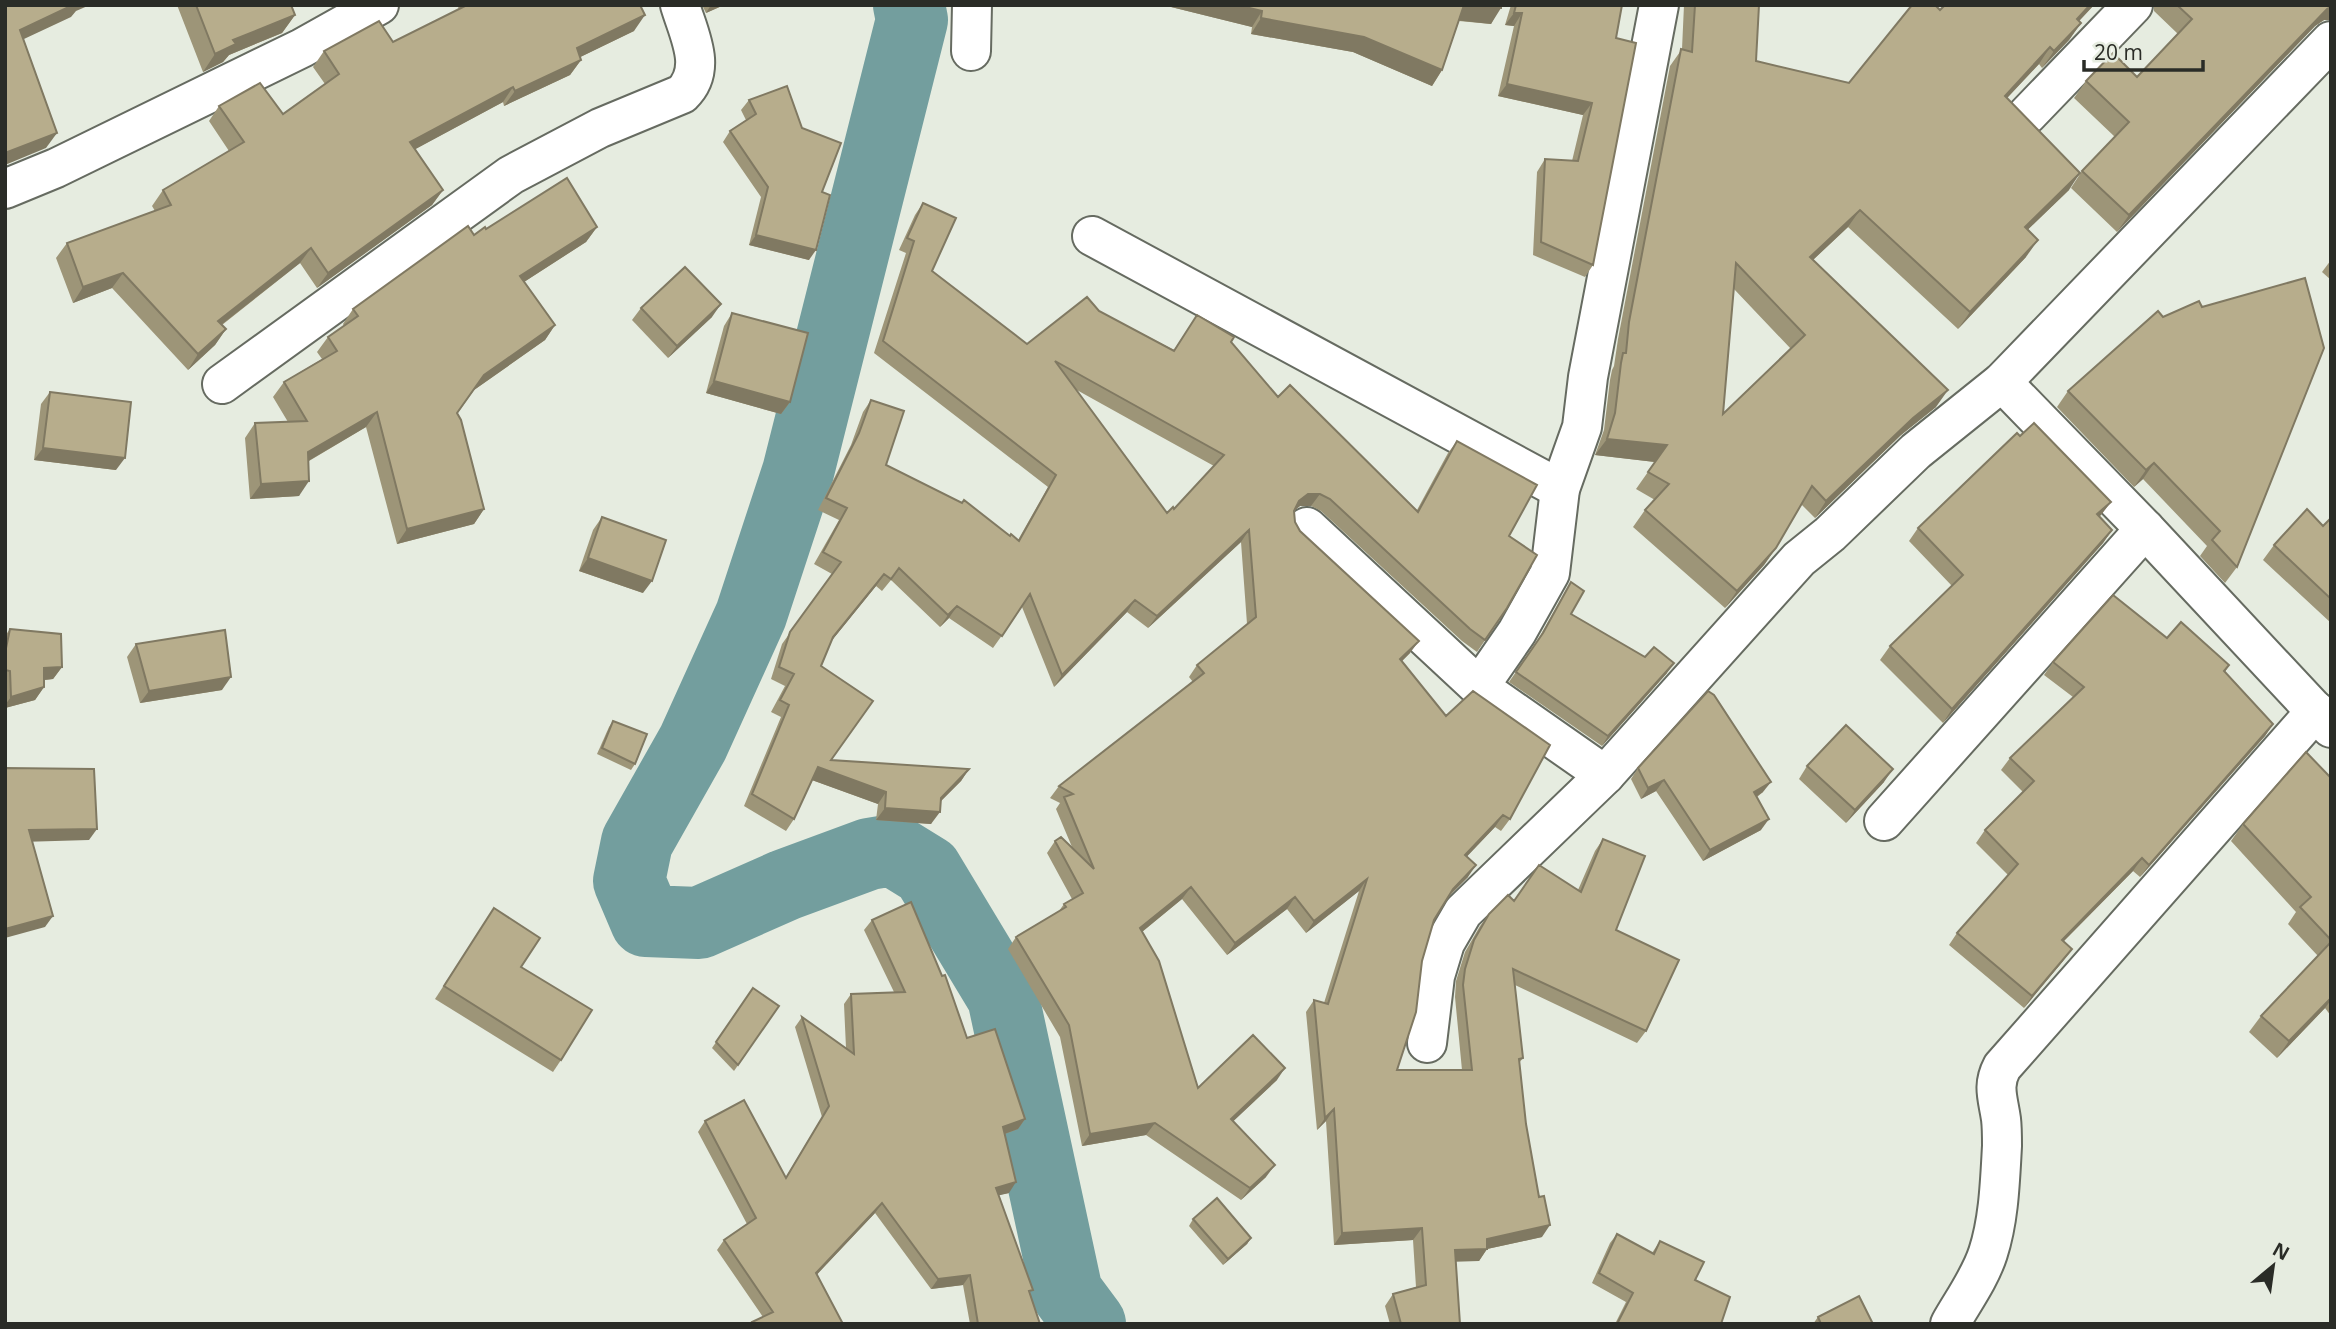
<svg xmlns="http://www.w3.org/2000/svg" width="2336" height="1329" font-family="'Open Sans',sans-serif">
<rect width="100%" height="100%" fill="#e6ece0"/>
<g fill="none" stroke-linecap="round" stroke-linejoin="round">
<!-- river -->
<polyline stroke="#739e9e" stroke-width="72" points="909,5 912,20 798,472 751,615 693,743 637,842 629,881 646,921 699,923 785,885 869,854 893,850 927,871 1003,997 1067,1293 1090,1324"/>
<!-- minor casing -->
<g stroke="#666b61" stroke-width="42">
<g id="minor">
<polyline points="971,51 972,5"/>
<polyline points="2027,115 2133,5"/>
<polyline points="5,189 56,168 302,48 379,5"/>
<polyline points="1092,236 1560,489"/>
<polyline points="2002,382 2145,529 2331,728"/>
<path d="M222 384 511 175 600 128 682 94C708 69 689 35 680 5"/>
<polyline points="1307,527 1479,687 1605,775"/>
<polyline points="1479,687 1517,632 1550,573 1560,489 1582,427 1588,377 1659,5"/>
<polyline points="1884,821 2145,529"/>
<polyline points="1427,1043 1435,976 1445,943 1463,912 1605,775 1799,559 1830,534 1916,451 2002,382 2331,41"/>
<path d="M1950 1324C1963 1301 1980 1278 1988 1253 1999 1219 2000 1181 2002 1146 2002 1137 2002 1127 2001 1119 1998 1098 1992 1086 2002 1067L2316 711"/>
</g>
</g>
<!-- minor -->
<use href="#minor" stroke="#fff" stroke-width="38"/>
</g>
<!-- wall -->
<g fill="#9d9578" fill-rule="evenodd">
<polygon points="177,5 291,5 295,15 282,33 229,55 223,62 203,72"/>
<polygon points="457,5 640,5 634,31 580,57 581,60 570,75 504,106 503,102 415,149 443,190 432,205 317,288 300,263 222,325 226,329 215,345 188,370 112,288 73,303 56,258 67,243 155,211 152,206 163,190 229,151 209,121 219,106 283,114 325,84 313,67 324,51 393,42 459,9"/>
<polygon points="702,5 724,5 706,13"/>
<polygon points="1163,5 1501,5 1491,24 1459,21 1442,70 1432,86 1353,52 1251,34 1252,27"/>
<polygon points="1511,5 1622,5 1616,38 1593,265 1585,277 1533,255 1537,172 1545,159 1572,161 1583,115 1498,96 1514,26 1505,25"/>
<path d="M1684 5H1759L1756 61 1849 83 1945 5H2094L2079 21 2081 23 2069 40 2042 68 2039 64 2007 98 2069 190 2027 230 2026 257 1958 329 1848 227 1813 260 1936 407 1901 435 1815 518 1801 504 1776 548 1764 565 1725 608 1633 527 1645 510 1655 500 1636 489 1655 462 1595 455 1604 430 1610 380 1612 370 1614 366 1618 339 1670 66 1682 49ZM1734 289 1791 349 1723 414Z"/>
<polygon points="2154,5 2331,5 2331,20 2324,20 2315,26 2117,232 2071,188 2082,171 2115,137 2074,98 2086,81 2137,77 2178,34 2154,11"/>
<polygon points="749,100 822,192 809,260 749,245 761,197 723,142 730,131 746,120 741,110"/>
<path d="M923 203 932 271 1027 344 1099 311 1174 350 1197 315 1231 342 1278 397 1417 510 1448 453 1457 441 1509 536 1507 608 1477 652 1462 641 1321 511 1311 506H1300L1294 511 1295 522 1300 531 1410 653 1402 661 1510 819 1501 831 1495 827 1467 856 1468 877 1448 897 1434 920 1422 961 1397 1070H1462L1455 997 1456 981 1465 952 1480 926 1489 914 1514 900 1578 890 1595 851 1603 839 1616 930 1646 1031 1637 1043 1515 985 1523 1058 1519 1063 1526 1124 1542 1237 1487 1249 1479 1261H1456L1460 1324H1390L1385 1306 1393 1294 1416 1287 1413 1240 1334 1245 1326 1121 1317 1130 1306 1012 1314 1000 1324 1003 1359 891 1306 933 1287 909 1227 955 1182 899 1142 932 1198 1088 1277 1080 1233 1121 1266 1177 1241 1200 1146 1135 1082 1146 1060 1037 1008 949 1016 937 1059 911 1064 904 1072 899 1047 853 1055 841 1072 847 1056 809 1060 803 1050 798 1059 786 1193 682 1189 677 1197 665 1247 624 1241 542 1148 628 1127 612 1054 687 1022 607 993 648 949 618 940 627 891 580 882 591 876 586 832 640 821 666 831 760 969 769 961 781 940 802 931 824 876 820 878 804 812 780 794 819 786 831 744 806 781 717 771 712 785 686 771 679 782 644 832 574 814 564 839 520 818 510 851 445 863 412 871 400 886 465 1010 536 1018 540 1048 487 874 353 906 253 899 250 915 215ZM1075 389 1147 429 1214 466 1174 509 1167 513Z"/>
<polygon points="597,227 586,242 524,282 555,325 545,340 474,390 457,414 484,509 474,524 397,544 366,427 309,461 299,496 250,499 245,438 255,423 288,422 273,397 284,382 322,359 317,352 328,337 344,326 343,324 353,309 486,229"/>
<polygon points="2331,260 2331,280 2322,272"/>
<polygon points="641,308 712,317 668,358 632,320"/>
<polygon points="2158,311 2237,567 2225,583 2200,556 2207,546 2143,479 2134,487 2057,407 2068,391"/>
<polygon points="732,313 790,402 781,414 706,393 724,326"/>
<polygon points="50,392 116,470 34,460 41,404"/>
<polygon points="2020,436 2111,502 2099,517 2112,530 2103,543 1943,723 1880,660 1890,646 1952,586 1909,541 1918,528"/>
<polygon points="602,517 643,593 579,571 593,530"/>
<polygon points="2331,518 2331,623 2263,560 2274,545 2323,526"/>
<polygon points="1571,582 1571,614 1645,657 1667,673 1602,746 1509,682 1536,643 1565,592"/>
<polygon points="10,629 62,667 53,679 44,680 44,687 35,700 5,708 5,636"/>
<polygon points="2167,638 2229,665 2225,672 2273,724 2265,736 2140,877 2133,871 2063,942 2063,961 2024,1008 1949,945 1957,933 2008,875 1976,843 1985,830 2023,792 2001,770 2010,758 2073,697 2044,675 2053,662"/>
<polygon points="136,644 222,690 140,703 127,657"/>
<polygon points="613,721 635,764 631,770 597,754 609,727"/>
<polygon points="1807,766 1884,782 1846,823 1799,779"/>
<polygon points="1638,768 1763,792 1757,797 1761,830 1703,861 1656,791 1641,799 1631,779"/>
<polygon points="2331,778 2331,1016 2325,1008 2277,1058 2249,1032 2261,1016 2318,956 2288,924 2296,912 2231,841 2243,824"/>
<polygon points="494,908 561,1060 553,1072 435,999"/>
<polygon points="872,920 967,1038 1025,1119 1018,1129 1005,1134 1009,1193 998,1195 1040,1324 970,1324 963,1285 931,1289 875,1213 817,1274 843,1324 750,1324 752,1322 763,1317 717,1250 724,1240 747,1224 698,1132 705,1121 786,1177 822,1117 795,1027 802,1017 846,1048 844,1004 851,994 894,992 864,930"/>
<polygon points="749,995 779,1006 734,1071 712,1048"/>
<polygon points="1193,1219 1251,1238 1247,1244 1223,1265 1189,1226"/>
<polygon points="1617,1234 1652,1253 1660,1241 1695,1280 1721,1324 1615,1324 1626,1302 1592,1283 1610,1243"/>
<polygon points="1818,1317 1873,1324 1813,1324"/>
</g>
<!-- shaded-wall -->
<g fill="#807962">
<polygon points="73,5 90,5 76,11 71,17 9,46 20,30"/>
<polygon points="711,5 724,5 706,13"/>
<polygon points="1163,5 1237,5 1262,11 1252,27"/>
<polygon points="1464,5 1501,8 1491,24 1454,20"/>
<polygon points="2090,5 2094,5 2065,36 2077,19"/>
<polygon points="2331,7 2331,20 2324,20 2315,26 2117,232 2129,215 2327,9"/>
<polygon points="1514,13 1522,13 1514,26 1505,25"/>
<polygon points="295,15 282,33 229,55 223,62 203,72 215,54 233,40"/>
<polygon points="645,15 634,31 566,64 577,48"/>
<polygon points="1261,18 1364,37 1442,70 1432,86 1353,52 1251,34"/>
<polygon points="2081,23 2069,40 2042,68 2054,51"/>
<polygon points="2050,47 2039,64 1993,113 2005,96"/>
<polygon points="581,60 570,75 504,106 515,91"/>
<polygon points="1507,84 1592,103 1583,115 1498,96"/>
<polygon points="513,87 503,102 399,158 410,142"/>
<polygon points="57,133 46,148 5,165 5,153"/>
<polygon points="2080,173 2069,190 2013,244 2025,227"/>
<polygon points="443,190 432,205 317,288 328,273"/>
<polygon points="1860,210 1848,227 1798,274 1810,257"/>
<polygon points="597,227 586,242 510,291 520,276"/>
<polygon points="756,235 816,250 809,260 749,245"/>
<polygon points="2038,240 2026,257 1958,329 1970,312"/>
<polygon points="311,248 300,263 207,336 218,321"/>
<polygon points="123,273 112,288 73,303 83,287"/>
<polygon points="721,304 712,317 668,358 677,346"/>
<polygon points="555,325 545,340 474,390 484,375"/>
<polygon points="226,329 215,345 188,370 198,354"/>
<polygon points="714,381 790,402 781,414 706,393"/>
<polygon points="1948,390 1936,407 1901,435 1815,518 1826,501 1913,418"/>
<polygon points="377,412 366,427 298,467 308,452"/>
<polygon points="1607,439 1667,445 1655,462 1595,455"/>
<polygon points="43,448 125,458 116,470 34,460"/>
<polygon points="2154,463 2143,479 2134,487 2146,470"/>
<polygon points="309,481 299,496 250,499 261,484"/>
<polygon points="1308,494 1320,494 1311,506 1300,506 1291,513 1299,501"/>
<polygon points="2111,502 2101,515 2087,527 2097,514"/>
<polygon points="484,509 474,524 397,544 407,529"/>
<polygon points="1249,530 1241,542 1148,628 1157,616"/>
<polygon points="2112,530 2103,543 1943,723 1952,709"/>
<polygon points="1776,548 1764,565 1725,608 1737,591"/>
<polygon points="588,558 652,581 643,593 579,571"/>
<polygon points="884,574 876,586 825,649 833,637"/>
<polygon points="1135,600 1127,612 1054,687 1062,675"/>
<polygon points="957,606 949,618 940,627 948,615"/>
<polygon points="1419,641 1410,653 1392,671 1400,659"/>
<polygon points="1674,663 1667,673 1602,746 1608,736"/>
<polygon points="62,667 53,679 35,681 44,668"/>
<polygon points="231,677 222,690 140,703 149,691"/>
<polygon points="44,687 35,700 5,708 5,705 11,697"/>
<polygon points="2273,724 2265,736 2140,877 2149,865"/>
<polygon points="818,767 886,792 878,804 809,779"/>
<polygon points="969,769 961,781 932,810 941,798"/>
<polygon points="1893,769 1884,782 1846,823 1855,810"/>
<polygon points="1664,780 1656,791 1641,799 1648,788"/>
<polygon points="1771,782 1763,792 1747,803 1754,792"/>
<polygon points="885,808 940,812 931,824 876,820"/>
<polygon points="1503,815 1495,827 1457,867 1465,855"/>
<polygon points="1769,819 1761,830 1703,861 1710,850"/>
<polygon points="97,829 89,840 21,842 29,830"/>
<polygon points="2142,858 2133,871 2053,952 2062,940"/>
<polygon points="1476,865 1468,877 1444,901 1453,889"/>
<polygon points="1367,879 1359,891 1306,933 1314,921"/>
<polygon points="1191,887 1182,899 1132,940 1140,928"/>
<polygon points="1295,897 1287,909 1227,955 1235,943"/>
<polygon points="53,916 45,927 5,938 5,929"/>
<polygon points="2072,949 2063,961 2024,1008 2032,996"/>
<polygon points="2331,998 2331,1000 2325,1008 2277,1058 2289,1041"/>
<polygon points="1285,1068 1277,1080 1223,1131 1231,1119"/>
<polygon points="1334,1109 1326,1121 1317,1130 1325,1118"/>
<polygon points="1025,1119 1018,1129 996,1137 1003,1127"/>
<polygon points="1155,1123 1146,1135 1082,1146 1090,1134"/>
<polygon points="1275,1165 1266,1177 1241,1200 1250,1188"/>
<polygon points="1016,1182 1009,1193 988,1198 996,1188"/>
<polygon points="882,1203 875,1213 809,1283 816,1273"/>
<polygon points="1550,1225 1542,1237 1487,1249 1479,1261 1447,1262 1455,1250 1487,1239"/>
<polygon points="1422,1228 1413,1240 1334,1245 1342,1233"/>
<polygon points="1251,1238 1247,1244 1223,1265 1228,1259"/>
<polygon points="970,1275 963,1285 931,1289 938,1279"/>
</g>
<!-- building -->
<g fill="#b7ad8c" stroke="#807962" stroke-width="2" fill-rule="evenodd">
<polygon points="5,5 73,5 20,30 57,133 5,153"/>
<polygon points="196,5 291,5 295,15 233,40 236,44 215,54"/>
<polygon points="467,5 640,5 645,15 577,48 581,60 515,91 513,87 410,142 443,190 328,273 311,248 218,321 226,329 198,354 123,273 83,287 67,243 171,205 163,190 244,142 219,106 260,83 283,114 339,74 324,51 379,21 393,42"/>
<polygon points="1237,5 1464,5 1442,70 1364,37 1261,18 1262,11"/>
<polygon points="1468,5 1501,5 1501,8"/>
<polygon points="1516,5 1622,5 1616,38 1636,43 1593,265 1541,242 1545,159 1578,161 1592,103 1507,84 1522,13 1514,13"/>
<path d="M1695 5H1759L1756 61 1849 83 1912 5H1935L1940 10 1945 5H2090L2077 19 2081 23 2054 51 2050 47 2005 96 2080 173 2025 227 2038 240 1970 312 1860 210 1810 257 1948 390 1913 418 1826 501 1812 486 1776 548 1737 591 1645 510 1669 484 1648 472 1667 445 1607 439 1615 413 1621 363 1623 353H1626L1629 322 1681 49 1692 52ZM1736 263 1805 335 1723 414Z"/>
<polygon points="2177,5 2331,5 2331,7 2327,9 2129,215 2082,171 2129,122 2086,81 2113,53 2137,77 2192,19"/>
<polygon points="787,86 802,128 841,143 822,192 830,195 816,250 756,235 768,187 730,131 756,114 749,100"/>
<polygon points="567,178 597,227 520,276 555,325 484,375 457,413 461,420 484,509 407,529 377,412 308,452 309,481 261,484 255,423 307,421 284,382 337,351 328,337 358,316 353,309 468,226 474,235 485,227 486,229"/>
<path d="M923 203 956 218 932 271 1027 344 1087 297 1099 311 1174 351 1197 315 1234 337 1231 342 1278 397 1290 385 1418 512 1457 441 1537 485 1509 536 1537 555 1507 608 1485 640 1470 629 1330 499 1320 494H1308L1299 501 1294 511 1295 522 1300 531 1419 641 1400 659 1446 716 1473 691 1550 745 1510 819 1503 815 1465 855 1476 865 1453 889 1434 920 1422 961 1416 1012 1397 1070H1472L1463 985 1465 969 1474 940 1489 914 1508 895 1514 901 1539 865 1581 892 1603 839 1645 856 1616 930 1679 960 1646 1031 1513 969 1523 1058 1519 1059 1526 1124 1539 1197 1544 1196 1550 1225 1487 1239V1249L1455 1250 1460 1324H1401L1393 1294 1426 1285 1422 1228 1342 1233 1334 1109 1325 1118 1314 1000 1328 1004 1367 879 1314 921 1295 897 1235 943 1191 887 1140 928 1159 961 1198 1088 1253 1035 1285 1068 1231 1119 1275 1165 1250 1188 1155 1123 1090 1134 1069 1025 1016 937 1066 907 1064 904 1083 893 1055 841 1061 837 1094 869 1064 797 1073 794 1059 786 1204 673 1197 665 1256 617 1249 530 1157 616 1135 600 1062 675 1030 594 1002 636 957 606 948 615 899 568 891 579 884 574 833 637 821 666 873 701 831 760 969 769 941 798 940 812 885 808 886 792 818 767 794 819 752 794 789 705 780 700 794 674 779 667 790 632 841 562 823 552 847 508 826 498 859 433 871 400 904 411 886 465 962 503 964 500 1010 536 1011 534 1019 541 1056 475 883 341 914 241 907 238ZM1055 361 1224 455 1174 509 1173 507 1167 513Z"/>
<polygon points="685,267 721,304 677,346 641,308"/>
<polygon points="2305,278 2324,348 2237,567 2212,540 2220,531 2154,463 2146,470 2068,391 2158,311 2163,317 2199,301 2202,307"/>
<polygon points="732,313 808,333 790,402 714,381"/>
<polygon points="50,392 131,402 125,458 43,448"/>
<polygon points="2034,423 2111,502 2097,514 2112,530 1952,709 1890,646 1963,575 1918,528 2017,433 2020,436"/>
<polygon points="2307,509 2323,526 2331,518 2331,599 2274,545"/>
<polygon points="602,517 666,540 652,581 588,558"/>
<polygon points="1571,582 1584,591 1571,614 1645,657 1654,647 1674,663 1608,736 1516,672 1543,633"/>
<polygon points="2113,595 2167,638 2181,622 2229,665 2224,671 2273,724 2149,865 2142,858 2062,940 2072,949 2032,996 1957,933 2018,864 1985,830 2034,781 2010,758 2084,687 2053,662"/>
<polygon points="10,629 61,634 62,667 44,668 44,687 11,697 10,671 5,670 5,653"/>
<polygon points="225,630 231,677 149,691 136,644"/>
<polygon points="1708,691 1714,695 1771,782 1754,792 1769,819 1710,850 1664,780 1648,788 1638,768"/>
<polygon points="613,721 647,734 635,764 602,748"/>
<polygon points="1846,725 1893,769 1855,810 1807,766"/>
<polygon points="2306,752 2331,778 2331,940 2300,907 2311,897 2243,824"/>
<polygon points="5,768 94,769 97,829 29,830 53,916 5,929"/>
<polygon points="911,902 942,976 945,975 967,1038 995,1029 1025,1119 1003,1127 1016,1182 996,1188 1033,1290 1029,1291 1040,1324 978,1324 970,1275 938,1279 882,1203 816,1273 843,1324 753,1324 752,1322 773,1312 724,1240 756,1218 705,1121 744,1100 786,1178 829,1106 802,1017 854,1054 851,994 905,992 872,920"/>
<polygon points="494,908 540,938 521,967 592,1010 561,1060 444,986"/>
<polygon points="2331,942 2331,998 2289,1041 2261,1016"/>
<polygon points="753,988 779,1006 738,1065 716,1042"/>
<polygon points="1217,1198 1251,1238 1228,1259 1193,1219"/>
<polygon points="1617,1234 1654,1254 1660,1241 1704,1262 1695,1280 1730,1297 1721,1324 1617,1324 1633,1293 1599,1273"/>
<polygon points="1859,1296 1873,1324 1821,1324 1818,1317"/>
</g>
<!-- border -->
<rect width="2336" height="1329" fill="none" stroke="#2a2c27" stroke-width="14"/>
<!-- north arrow -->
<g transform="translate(2273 1266) rotate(29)" stroke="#e6ece0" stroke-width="5" paint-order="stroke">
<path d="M0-5L12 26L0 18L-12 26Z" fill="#2a2c27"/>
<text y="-10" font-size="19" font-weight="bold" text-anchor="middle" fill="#2a2c27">N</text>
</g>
<!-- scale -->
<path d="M2084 60v10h119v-10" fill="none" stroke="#2a2c27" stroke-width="3.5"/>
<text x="2094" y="60" font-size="21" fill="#2a2c27" stroke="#e6ece0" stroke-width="5" paint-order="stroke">20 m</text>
</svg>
